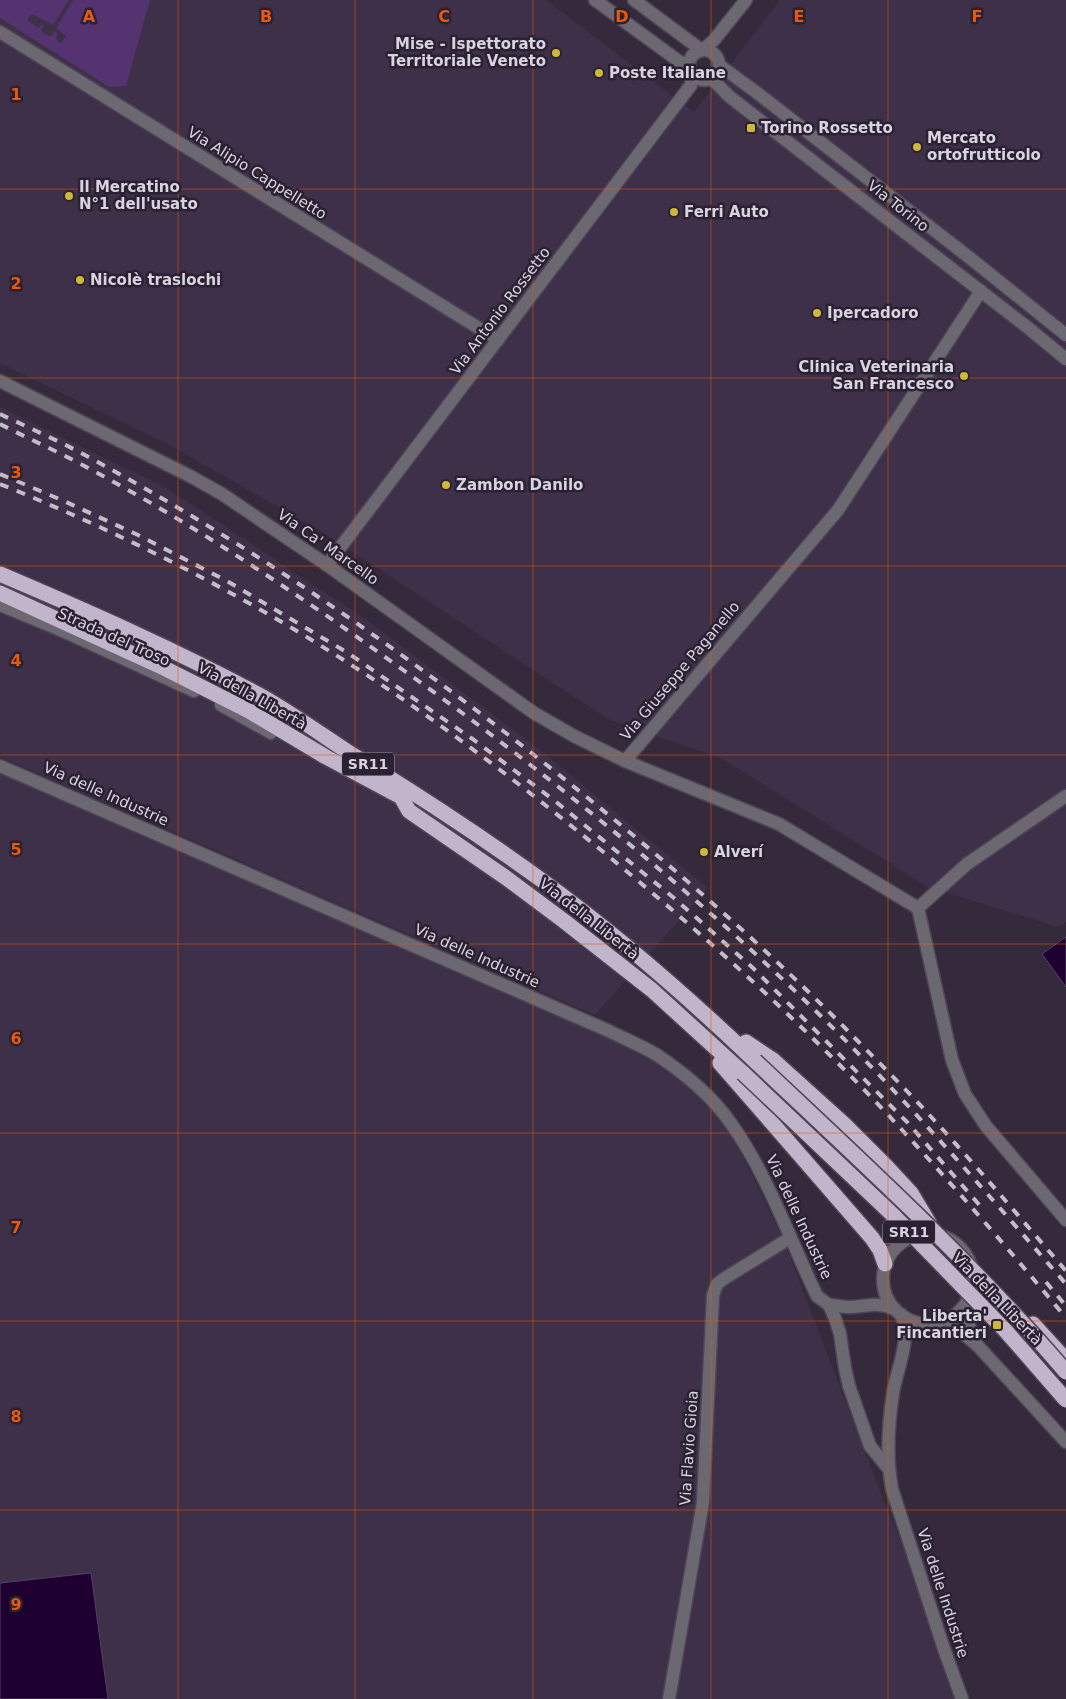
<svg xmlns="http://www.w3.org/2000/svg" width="1066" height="1699" font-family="'DejaVu Sans',sans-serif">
<rect width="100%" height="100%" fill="#342a3c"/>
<!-- built -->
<g fill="#3d3048">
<polygon points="0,0 546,0 694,112 780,0 1066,0 1066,922 1058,927 928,887 723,759 610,720 319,530 171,446 0,363"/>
<polygon points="0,407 168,489 368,621 540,750 708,888 595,1015 0,757"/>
<polygon points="0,773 626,1045 653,1059 680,1080 703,1100 724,1124 744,1159 783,1239 883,1499 967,1699 108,1699 91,1573 0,1583"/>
</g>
<!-- green -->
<polygon fill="#553270" points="0,0 69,0 53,25 32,14 27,20 39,28 42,24 44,25 41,31 50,37 54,31 58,34 56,39 61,43 66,36 56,28 73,0 150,0 126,86 109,87 0,18"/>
<!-- water -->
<g fill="#1e0131" stroke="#564065">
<polygon points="1066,937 1066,987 1042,954"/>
<polygon points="91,1573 108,1699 0,1699 0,1583"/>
</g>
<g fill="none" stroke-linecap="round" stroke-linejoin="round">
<!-- minor casing -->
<g stroke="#4e4556" stroke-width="15">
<g id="minor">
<polyline points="595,0 680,62 689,66"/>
<polyline points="634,0 696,46 700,51"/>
<polyline points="0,32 498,340"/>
<polyline points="703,50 714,40 746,0"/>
<circle cx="704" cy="65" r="15"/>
<polyline points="719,65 756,92 970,258 1066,335"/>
<polyline points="711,78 730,97 1027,327 1066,359"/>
<polyline points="0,381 190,476 222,494 327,565 534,713 574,736 625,761 779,824 918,908 952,1060 965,1094 986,1126 1066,1220"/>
<polyline points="327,565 691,85 692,73"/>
<polyline points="0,605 63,631 194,691"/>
<polyline points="221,705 271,733"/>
<polyline points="625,761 838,510 981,291"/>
<path d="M0 766 609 1031C625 1039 642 1046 657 1055 684 1073 711 1095 730 1122 768 1175 789 1238 817 1296L829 1305 835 1318 840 1334 845 1368 849 1386 870 1446 888 1468"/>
<polyline points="918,908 967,864 1066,796"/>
<circle cx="928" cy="1279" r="45"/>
<path d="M968 1301C967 1316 968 1328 976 1341"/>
<path d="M829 1305C835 1305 842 1307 848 1307 868 1307 875 1301 895 1309"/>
<path d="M901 1314C912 1339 897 1368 893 1393 888 1425 886 1457 892 1489L943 1646 962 1699"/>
<path d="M937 1323C954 1327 965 1334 978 1346L1066 1442"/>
<polyline points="669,1699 703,1502 713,1295 717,1284 725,1278 790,1238"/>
</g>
</g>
<!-- highway casing -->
<g stroke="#4e4556" stroke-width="18">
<g id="highway">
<path d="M0 574C89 612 178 651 263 697 293 714 322 735 351 754 415 793 479 835 540 879 616 934 687 996 755 1061"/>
<polyline points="0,593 166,669 249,711 326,757 401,797 409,811 505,877 564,921 652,990 743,1073"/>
<polyline points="746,1042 773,1060 844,1124 887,1167 911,1193 929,1223"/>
<polyline points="720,1063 872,1238 880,1250 885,1264"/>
<polyline points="1033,1324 1066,1360"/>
</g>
</g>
<!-- minor -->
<use href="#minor" stroke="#6c6871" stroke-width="12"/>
<!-- highway -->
<use href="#highway" stroke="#c1b5cc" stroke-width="15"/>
<!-- rail -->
<g stroke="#c3bcc9" stroke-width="4" stroke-dasharray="9 9" stroke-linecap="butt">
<path d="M0 414C27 427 55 439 81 453 253 545 416 660 568 782 665 860 760 942 847 1030 876 1060 906 1089 934 1120 979 1169 1022 1220 1066 1271"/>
<path d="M0 424C25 437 50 448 75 461 214 534 343 625 469 718 598 815 724 919 838 1033 918 1113 992 1199 1066 1284"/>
<polyline points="0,474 64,501 138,535 227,581 348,653 474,740 555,801 674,898 753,968 908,1123 982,1208"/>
<path d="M0 484C119 532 234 590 342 659 435 718 522 785 607 855 711 941 812 1032 903 1131 959 1192 1013 1254 1066 1318"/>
<polyline points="1046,1282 1066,1306"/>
</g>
<!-- highway-bridge casing -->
<g stroke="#4e4556" stroke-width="18" stroke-linecap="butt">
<g id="highway-bridge">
<path d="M755 1061C861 1161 970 1260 1066 1372"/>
<polyline points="743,1073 894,1216 1005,1330 1066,1400"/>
</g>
</g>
<!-- highway-bridge -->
<use href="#highway-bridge" stroke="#c1b5cc" stroke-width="15"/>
</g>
<!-- grid -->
<path fill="none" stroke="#e8590c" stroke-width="1" stroke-opacity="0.55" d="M178 0V1699M355 0V1699M533 0V1699M711 0V1699M888 0V1699M0 189H1066M0 378H1066M0 566H1066M0 755H1066M0 944H1066M0 1133H1066M0 1321H1066M0 1510H1066"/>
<!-- markers -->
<g fill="#cfb837" stroke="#2a2132" stroke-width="2">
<circle cx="556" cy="53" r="5"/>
<circle cx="599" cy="73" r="5"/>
<rect x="746" y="123" width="10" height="10" rx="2.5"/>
<circle cx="917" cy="147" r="5"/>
<circle cx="69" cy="196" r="5"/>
<circle cx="674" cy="212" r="5"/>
<circle cx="80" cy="280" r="5"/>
<circle cx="817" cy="313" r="5"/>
<circle cx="964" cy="376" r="5"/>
<circle cx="446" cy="485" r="5"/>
<circle cx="704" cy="852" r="5"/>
<rect x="992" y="1320" width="10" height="10" rx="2.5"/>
</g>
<g text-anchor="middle" stroke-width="5" stroke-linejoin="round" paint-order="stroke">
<!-- shield labels -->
<g fill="#2a2132" stroke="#a49eab" stroke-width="1">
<rect x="342" y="752.5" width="52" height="23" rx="4"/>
<rect x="883" y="1220.5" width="52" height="23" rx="4"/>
</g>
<g font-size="14" font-weight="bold" fill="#d9d3df">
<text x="368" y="769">SR11</text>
<text x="909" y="1237">SR11</text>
</g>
<!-- poi labels -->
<g font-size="15" font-weight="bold" fill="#d9d3df" stroke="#2a2132" text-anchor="start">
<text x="546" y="49" text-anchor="end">Mise - Ispettorato<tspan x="546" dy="17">Territoriale Veneto</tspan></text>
<text x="609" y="78">Poste Italiane</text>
<text x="761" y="133">Torino Rossetto</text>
<text x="927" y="143">Mercato<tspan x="927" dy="17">ortofrutticolo</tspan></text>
<text x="79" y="192">Il Mercatino<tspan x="79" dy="17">N°1 dell'usato</tspan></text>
<text x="684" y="217">Ferri Auto</text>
<text x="90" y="285">Nicolè traslochi</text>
<text x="827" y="318">Ipercadoro</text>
<text x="954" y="372" text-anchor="end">Clinica Veterinaria<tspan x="954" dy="17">San Francesco</tspan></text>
<text x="456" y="490">Zambon Danilo</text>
<text x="714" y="857">Alverí</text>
<text x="987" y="1321" text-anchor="end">Liberta'<tspan x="987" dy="17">Fincantieri</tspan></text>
</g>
<!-- street labels -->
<g font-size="15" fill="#d9d3df" stroke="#2a2132">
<text transform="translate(257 173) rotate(32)" y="5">Via Alipio Cappelletto</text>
<text transform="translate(898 206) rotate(38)" y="5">Via Torino</text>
<text transform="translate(500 311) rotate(-53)" y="5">Via Antonio Rossetto</text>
<text transform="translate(328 547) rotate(35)" y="5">Via Ca' Marcello</text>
<text transform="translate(114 637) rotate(24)" y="5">Strada del Troso</text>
<text transform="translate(680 671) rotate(-50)" y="5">Via Giuseppe Paganello</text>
<text transform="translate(252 696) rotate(29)" y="5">Via della Libertà</text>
<text transform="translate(106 794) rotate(24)" y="5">Via delle Industrie</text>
<text transform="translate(589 919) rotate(38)" y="5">Via della Libertà</text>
<text transform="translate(477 956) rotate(24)" y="5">Via delle Industrie</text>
<text transform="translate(799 1217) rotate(65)" y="5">Via delle Industrie</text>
<text transform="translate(997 1299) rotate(46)" y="5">Via della Libertà</text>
<text transform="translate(689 1448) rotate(-86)" y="5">Via Flavio Gioia</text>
<text transform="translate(943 1593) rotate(72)" y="5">Via delle Industrie</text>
</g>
</g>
<g font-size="16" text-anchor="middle" font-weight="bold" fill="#e8590c" stroke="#2a2132" stroke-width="5" stroke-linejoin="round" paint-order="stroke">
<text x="89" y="22">A</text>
<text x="266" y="22">B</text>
<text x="444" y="22">C</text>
<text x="622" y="22">D</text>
<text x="799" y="22">E</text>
<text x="977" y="22">F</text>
<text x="16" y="100">1</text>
<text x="16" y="289">2</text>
<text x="16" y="478">3</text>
<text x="16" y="666">4</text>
<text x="16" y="855">5</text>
<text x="16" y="1044">6</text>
<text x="16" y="1233">7</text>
<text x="16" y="1422">8</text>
<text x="16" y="1610">9</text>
</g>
</svg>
